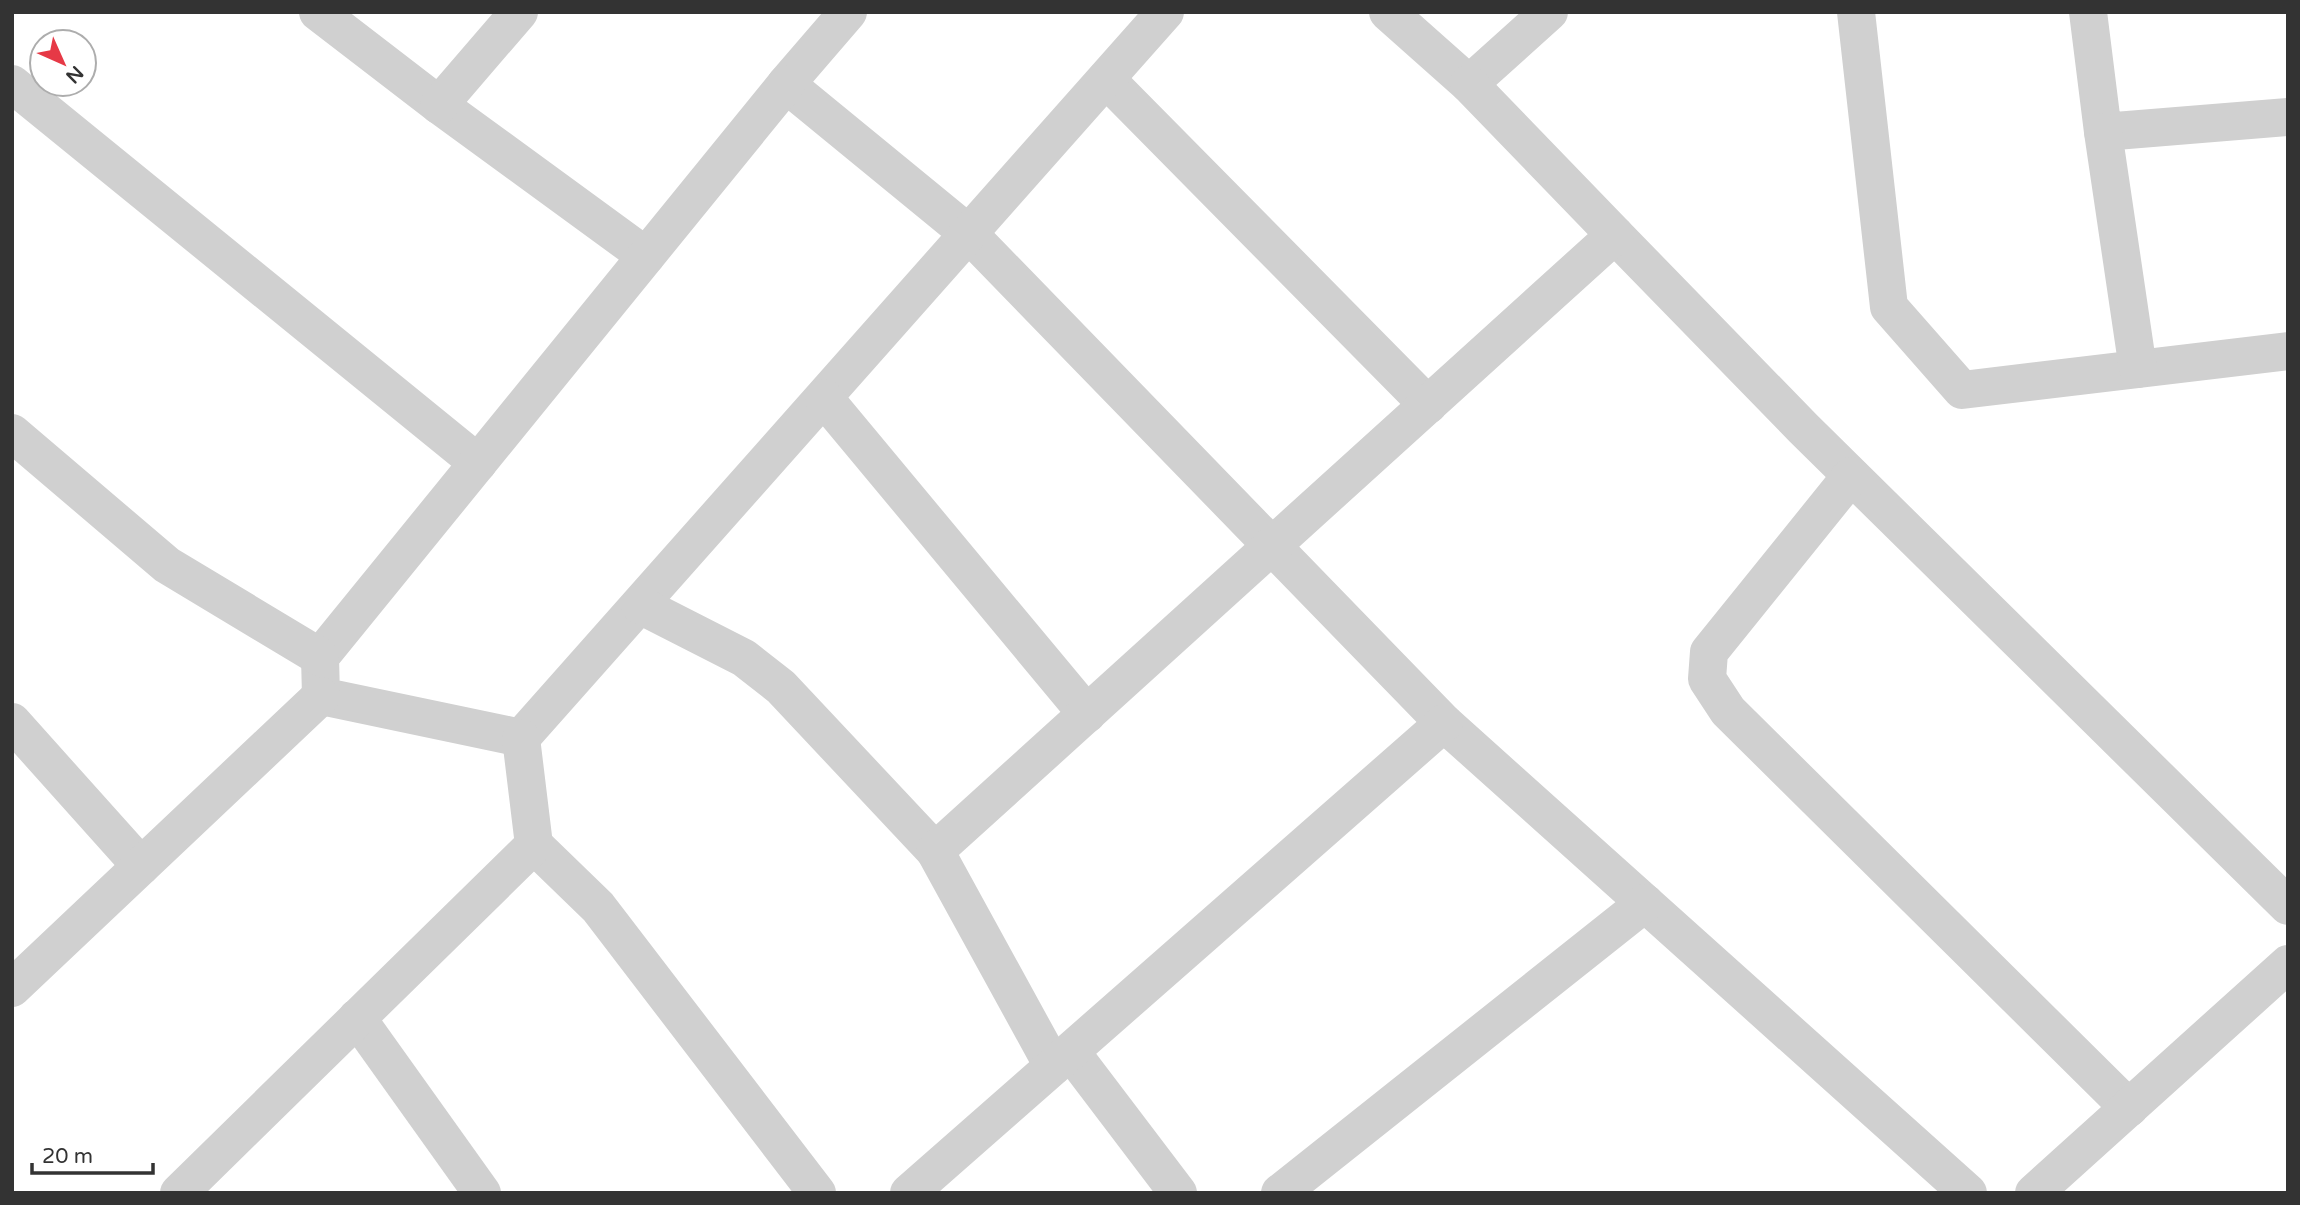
<svg xmlns="http://www.w3.org/2000/svg" width="2300" height="1205" font-family="'Varela Round',sans-serif">
<rect width="100%" height="100%" fill="#fff"/>
<g fill="none" stroke-linecap="round" stroke-linejoin="round">
<!-- street -->
<g stroke="#d0d0d0" stroke-width="38">
<polyline points="318,12 439,105 646,256"/>
<polyline points="848,12 786,84 969,234 1444,723 1968,1193"/>
<polyline points="1388,12 1469,84 1549,12"/>
<polyline points="1856,12 1889,307 1962,390 2288,351"/>
<polyline points="2088,12 2103,132 2288,117"/>
<polyline points="1106,79 1428,405"/>
<polyline points="12,84 478,463"/>
<polyline points="786,84 320,657 321,696 521,738 1165,12"/>
<polyline points="439,105 519,12"/>
<polyline points="2103,132 2138,369"/>
<polyline points="1615,235 1803,428 2288,906"/>
<polyline points="824,398 1087,714"/>
<polyline points="12,433 167,565 320,657"/>
<polyline points="1851,476 1709,652 1707,679 1728,711 2129,1108"/>
<polyline points="640,605 744,658 781,687 935,851"/>
<polyline points="12,722 141,866"/>
<polyline points="534,845 598,907 817,1193"/>
<polyline points="12,988 321,696"/>
<polyline points="357,1018 482,1193"/>
<polyline points="1071,1052 1178,1193"/>
<polyline points="1053,1066 935,851 1615,235 1469,84"/>
<polyline points="179,1193 534,845 521,738"/>
<polyline points="909,1193 1444,723"/>
<polyline points="1280,1193 1645,903"/>
<polyline points="2034,1193 2288,964"/>
</g>
</g>
<!-- border -->
<rect width="2300" height="1205" fill="none" stroke="#333333" stroke-width="28"/>
<!-- north arrow -->
<g transform="translate(63 63) rotate(135)"><circle r="33" fill="#ffffff" stroke="#adadad" stroke-width="2"/>
<path d="M0-5L12 26L0 18L-12 26Z" fill="#e63946"/>
<text y="-10" font-size="19" font-weight="bold" text-anchor="middle" fill="#333333">N</text>
</g>
<!-- scale -->
<path d="M32 1163v10h121v-10" fill="none" stroke="#333333" stroke-width="3.5"/>
<text x="42" y="1163" font-size="21" fill="#333333" stroke="#ffffff" stroke-width="5" paint-order="stroke">20 m</text>
</svg>
